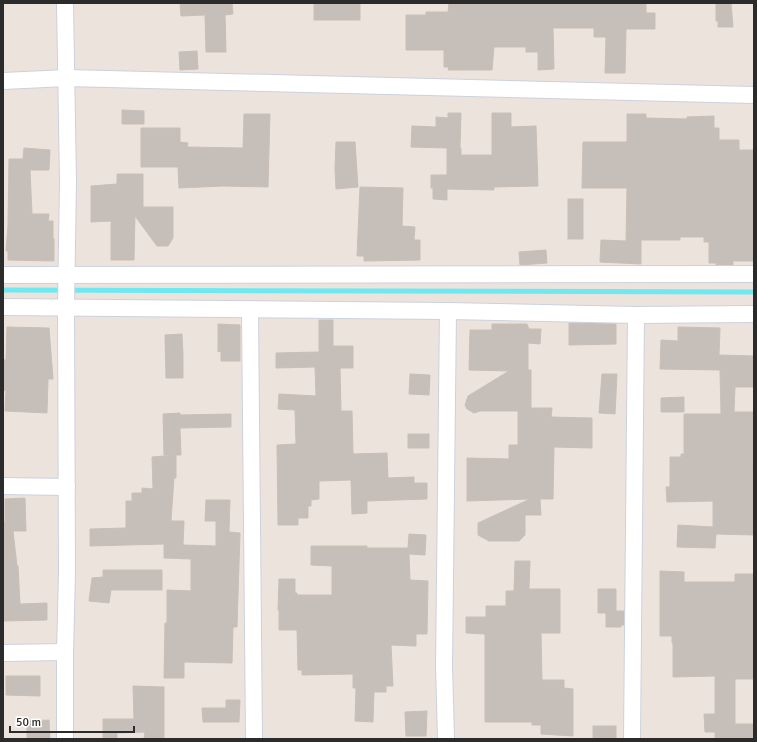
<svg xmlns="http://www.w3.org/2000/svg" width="757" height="742" font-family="Signika,sans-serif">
<rect width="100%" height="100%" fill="#ede3dd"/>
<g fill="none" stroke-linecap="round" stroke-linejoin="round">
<!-- stream -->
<polyline stroke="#6ee9f1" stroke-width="5" points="3,290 754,292"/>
</g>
<!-- building -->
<g fill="#c6beb8" stroke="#c9bfb6">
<polygon points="180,3 232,3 233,14 225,15 226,52 206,52 205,15 181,16"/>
<rect x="314" y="3" width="46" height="17"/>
<polygon points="449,3 646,3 646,13 655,13 655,29 626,29 625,73 605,73 606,37 594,37 594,28 553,28 554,69 538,70 538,52 526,52 526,47 494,47 492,70 448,70 449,67 444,67 444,50 406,50 406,15 426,15 426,12 448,12"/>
<polygon points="716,3 731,3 733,27 718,27 718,21 716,21"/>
<polygon points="197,51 198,69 180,70 179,52"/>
<polygon points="122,110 144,111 144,124 122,124"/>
<polygon points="448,113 461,113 460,148 461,148 461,155 492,155 492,113 511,113 511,127 536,126 538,186 494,187 494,190 447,189 447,200 433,199 433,188 431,188 431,175 447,175 447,148 411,147 412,126 436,127 436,117 448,118"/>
<polygon points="244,114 270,114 268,187 223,186 179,188 178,167 141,167 141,128 180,128 180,142 188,143 187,147 243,148"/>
<polygon points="627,114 646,114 646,118 687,119 687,117 714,116 714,128 719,128 719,140 739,140 739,150 754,150 754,261 733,261 733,265 716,265 716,263 709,263 709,242 704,242 704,237 680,237 680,240 641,240 641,264 600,262 601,240 626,241 627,188 582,188 583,142 627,142"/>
<polygon points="336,142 355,142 358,187 336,189 335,169"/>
<polygon points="24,148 50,150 49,170 30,170 32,214 49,214 48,221 53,221 53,238 54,239 54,261 8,260 8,251 6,251 8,226 9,159 23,159"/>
<polygon points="117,174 143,174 143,207 173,207 173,238 168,246 157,246 135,216 134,260 111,260 111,221 91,222 91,186 117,184"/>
<polygon points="360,187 403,188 402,226 415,227 414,240 420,240 420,260 364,261 364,256 357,256"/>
<rect x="568" y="199" width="15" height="40"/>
<polygon points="546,250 547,263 520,265 519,252"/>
<polygon points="319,320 333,320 333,346 353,346 353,368 340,368 341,411 352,411 353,454 387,453 388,478 414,477 414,483 427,483 427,499 367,501 367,513 352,514 351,480 319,481 319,499 311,500 311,506 308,506 308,518 298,518 298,525 278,525 277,445 296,444 295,410 278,409 279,394 316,396 315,367 276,368 276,353 319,352"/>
<polygon points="569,323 616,324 616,344 569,345"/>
<polygon points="218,324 240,325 240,361 221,361 221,351 218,352"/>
<polygon points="492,324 527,324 529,329 541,329 540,344 528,343 528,370 531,370 531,408 552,408 551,417 592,418 592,448 554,447 553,499 540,499 541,515 525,515 525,535 519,541 489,541 478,535 478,523 530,499 467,501 467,458 509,459 509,445 518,445 518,411 480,411 474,413 467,409 465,405 468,396 509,371 469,370 470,330 492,330"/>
<polygon points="7,327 49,328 53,379 48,379 47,413 5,411 6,391 3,390 3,358 6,361"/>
<polygon points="678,327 720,328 719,355 754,356 754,387 735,387 734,412 753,412 754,535 716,534 715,548 677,547 678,525 713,527 713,501 667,502 666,487 670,487 670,457 681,457 681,454 684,454 684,414 721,414 720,370 660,369 661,340 678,341"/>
<polygon points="182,334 183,355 183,378 166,378 165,335"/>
<polygon points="410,374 430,375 429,395 409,394"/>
<polygon points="602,374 617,374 615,414 599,413"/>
<polygon points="684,397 684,412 661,412 661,398"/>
<polygon points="180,413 180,415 231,414 231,427 180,428 181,455 164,455 163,414"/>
<rect x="408" y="434" width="21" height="14"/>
<polygon points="176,455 176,478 174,478 171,521 184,521 183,545 216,546 216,521 205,521 206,500 230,500 229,532 240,533 237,627 233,627 232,663 184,662 184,678 164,678 165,623 167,623 167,590 191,591 191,559 164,558 164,544 90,546 90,529 126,528 126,501 132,501 132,493 142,493 142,488 153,489 152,457"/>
<polygon points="25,498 26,531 13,531 17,566 18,566 20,604 47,603 47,620 3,621 3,522 5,522 5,499"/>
<polygon points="409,534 426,535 425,555 409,554 410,580 428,581 427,634 416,634 416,646 391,645 393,686 386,686 386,692 374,692 373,722 355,721 356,688 353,688 353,674 302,675 302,670 298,670 297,630 279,630 279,610 278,610 279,579 295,579 295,593 297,593 297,595 332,595 332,566 311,565 311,546 367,546 367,548 408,548"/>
<polygon points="515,561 530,561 529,589 560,589 560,633 541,633 542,680 564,680 564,688 573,689 573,736 541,734 541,725 532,725 532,722 485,722 485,634 466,633 466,617 486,617 486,606 506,606 506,591 514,591"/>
<polygon points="103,570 162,570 162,590 111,590 109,603 89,601 92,578 103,577"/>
<polygon points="660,571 684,572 684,582 735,582 735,574 754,574 754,679 735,679 735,724 753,724 753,739 715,739 715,732 705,732 704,714 715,714 715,676 673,677 673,643 672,643 672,636 660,636"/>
<polygon points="598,589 616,589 616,611 624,611 624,625 621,625 621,627 606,627 606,613 598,613"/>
<polygon points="6,676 40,676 40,696 6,695"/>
<polygon points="133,686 164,687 164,739 144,739 145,732 117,733 117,739 103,739 103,719 134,719"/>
<polygon points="226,700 240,700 239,722 203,722 202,708 226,708"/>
<polygon points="427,711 426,736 406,736 405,712"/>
<polygon points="49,720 50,739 27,739 27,721"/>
<rect x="593" y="726" width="23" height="13"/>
</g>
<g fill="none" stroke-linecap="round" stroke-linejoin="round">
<!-- street casing -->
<g stroke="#cbd2dd" stroke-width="18">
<g id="street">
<polyline points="3,81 67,78 754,95"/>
<polyline points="3,275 754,274"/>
<polyline points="3,307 448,311 636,315 754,314"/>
<polyline points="250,310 254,739"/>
<polyline points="3,486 67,487"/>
<polyline points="3,653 65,652"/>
<polyline points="65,739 65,652 67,572 66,307 68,181 65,3"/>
<polyline points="446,739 444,666 448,311"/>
<polyline points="632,739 636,315"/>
</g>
</g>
<!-- street -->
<use href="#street" stroke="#fff" stroke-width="16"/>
</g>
<!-- border -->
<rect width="757" height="742" fill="none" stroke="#2b2b2b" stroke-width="8"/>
<!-- scale -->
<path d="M10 726v6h124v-6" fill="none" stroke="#2b2b2b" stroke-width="2"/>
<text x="16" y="726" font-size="12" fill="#2b2b2b" stroke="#ffffff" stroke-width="3" paint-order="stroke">50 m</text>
</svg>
